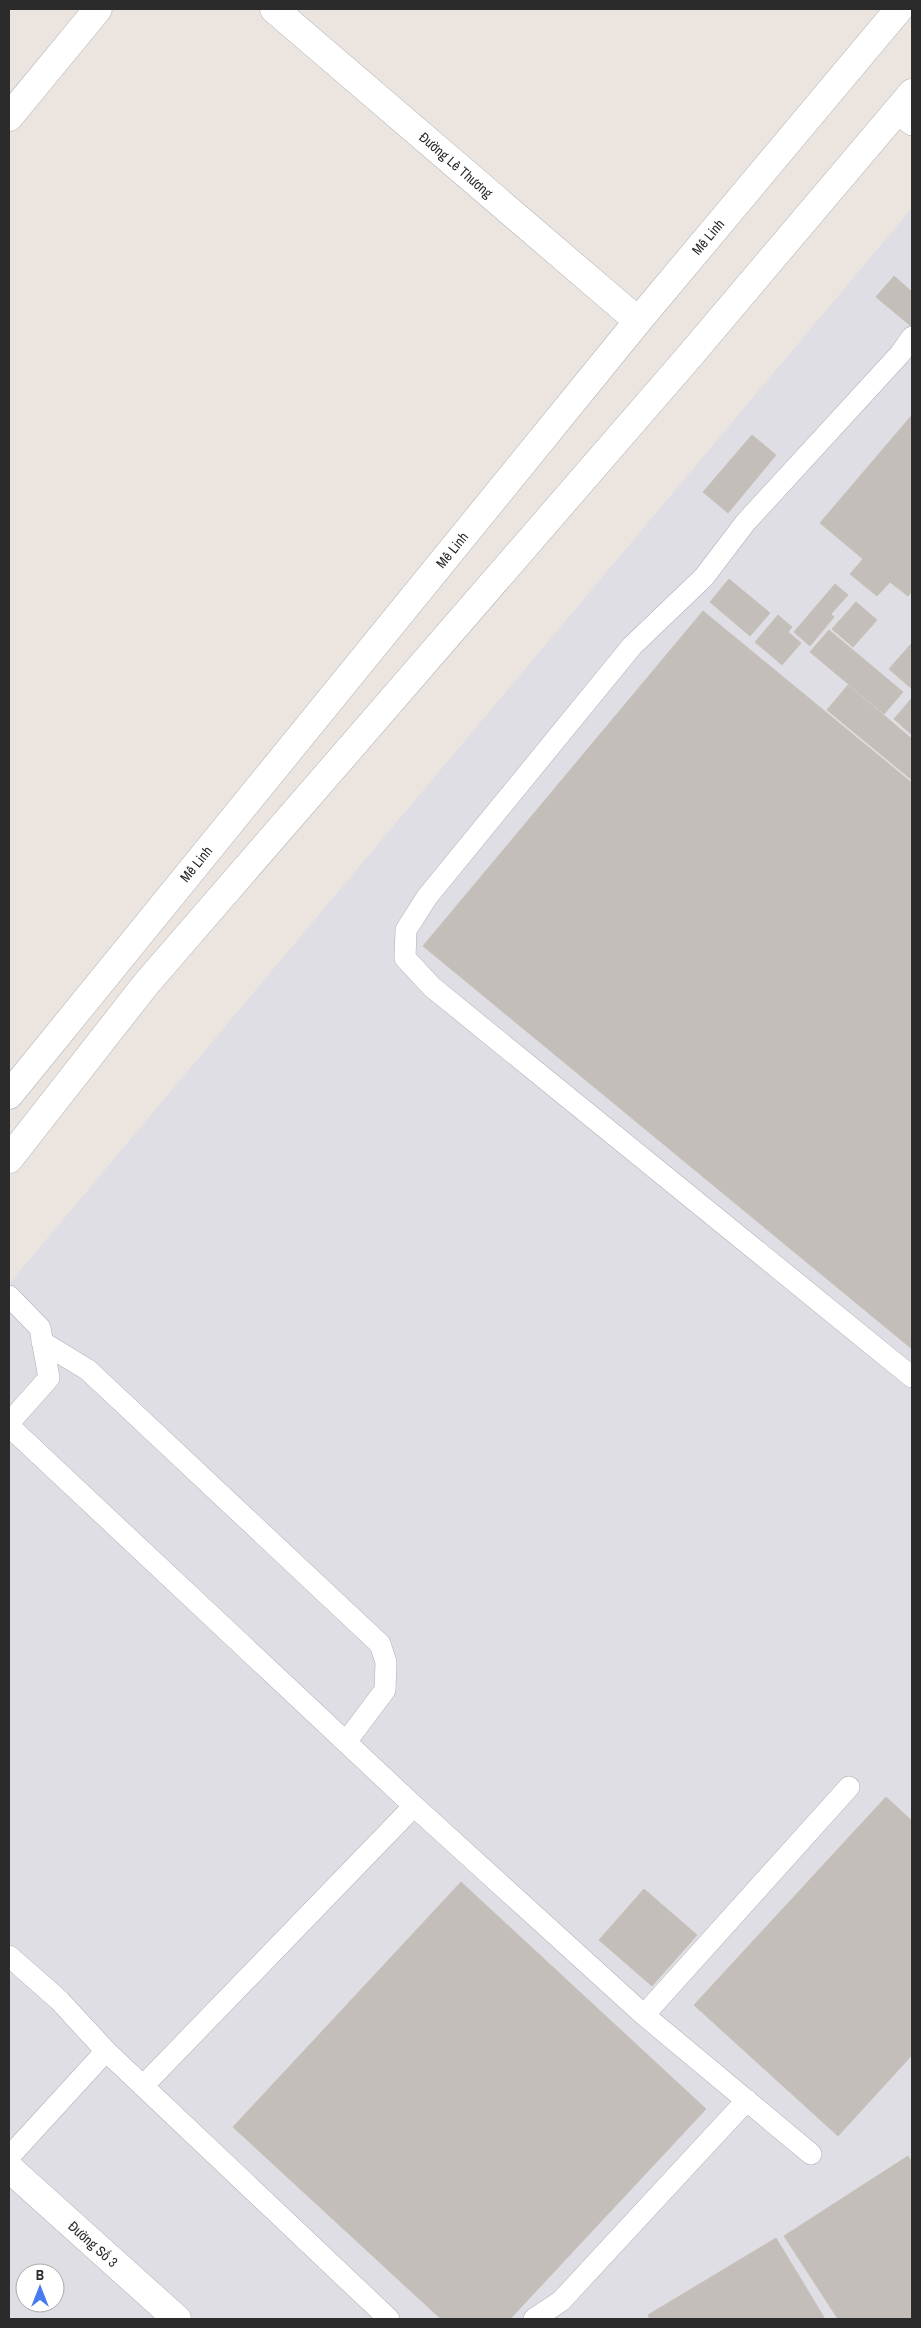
<svg xmlns="http://www.w3.org/2000/svg" width="921" height="2328" font-family="'Archivo Narrow',sans-serif">
<rect width="100%" height="100%" fill="#ece4de"/>
<!-- industrial -->
<path fill="#dfdee5" fill-rule="evenodd" d="M912 208V2319H9V1284ZM25 2273H55V2303H25Z"/>
<!-- building -->
<g fill="#c4beba" stroke="#c7c0b7">
<polygon points="894,276 912,292 912,327 876,297"/>
<polygon points="912,415 912,591 908,596 890,582 877,596 850,574 863,559 820,523"/>
<polygon points="752,435 776,455 728,513 703,492"/>
<polygon points="729,579 770,613 750,636 710,602"/>
<polygon points="835,584 848,595 831,614 834,617 810,646 794,632"/>
<polygon points="856,602 877,620 853,647 832,629"/>
<polygon points="703,611 912,783 912,1349 423,946"/>
<polygon points="778,615 792,627 788,632 801,643 782,665 755,642"/>
<polygon points="829,630 903,692 884,714 810,652"/>
<polygon points="911,644 912,645 912,689 889,669"/>
<polygon points="848,685 912,739 912,780 827,710"/>
<polygon points="912,698 912,735 894,719"/>
<polygon points="886,1797 912,1821 912,2055 838,2136 694,2005"/>
<polygon points="461,1882 706,2109 510,2319 441,2319 233,2127"/>
<polygon points="644,1889 697,1935 652,1986 599,1940"/>
<polygon points="908,2156 912,2163 912,2319 838,2319 784,2236"/>
<polygon points="776,2238 825,2319 650,2319 648,2315"/>
</g>
<g fill="none" stroke-linecap="round" stroke-linejoin="round">
<!-- service casing -->
<g stroke="#aeb2ba" stroke-width="22">
<g id="service">
<polyline points="896,113 912,125"/>
<polyline points="912,337 900,354 745,523 704,577 632,646 427,897 406,930 405,958 432,987 912,1377"/>
<polyline points="9,1296 40,1328 49,1378 9,1423"/>
<polyline points="42,1342 88,1370 380,1644 386,1662 385,1690 346,1742"/>
<polyline points="9,1426 414,1806 644,2015 811,2154"/>
<polyline points="9,1956 59,2000 106,2051 389,2319"/>
<polyline points="644,2015 849,1787"/>
<polyline points="143,2086 414,1806"/>
<polyline points="9,2157 106,2051"/>
<polyline points="534,2319 561,2301 747,2100"/>
</g>
</g>
<!-- minor casing -->
<g stroke="#aeb2ba" stroke-width="29">
<g id="minor">
<polyline points="274,9 638,321"/>
<polyline points="9,117 98,9"/>
<polyline points="9,2168 177,2319"/>
</g>
</g>
<!-- secondary casing -->
<g stroke="#aeb2ba" stroke-width="29">
<g id="secondary">
<polyline points="9,1095 638,321 899,9"/>
<polyline points="9,1159 146,984 687,359 912,93"/>
</g>
</g>
<!-- service -->
<use href="#service" stroke="#fff" stroke-width="21"/>
<!-- minor -->
<use href="#minor" stroke="#fff" stroke-width="28"/>
<!-- secondary -->
<use href="#secondary" stroke="#fff" stroke-width="28"/>
</g>
<g text-anchor="middle" stroke-width="4" stroke-linejoin="round" paint-order="stroke">
<!-- street labels -->
<g font-size="14" fill="#2b2b2b" stroke="#fff">
<text transform="translate(456 165) rotate(41)" y="5">Đường Lê Thương</text>
<text transform="translate(708 237) rotate(-50)" y="5">Mê Linh</text>
<text transform="translate(452 550) rotate(-51)" y="5">Mê Linh</text>
<text transform="translate(196 864) rotate(-51)" y="5">Mê Linh</text>
<text transform="translate(93 2244) rotate(42)" y="5">Đường Số 3</text>
</g>
</g>
<!-- border -->
<rect width="921" height="2328" fill="none" stroke="#2b2b2b" stroke-width="20"/>
<!-- north arrow -->
<g transform="translate(40 2288)"><circle r="24" fill="#ffffff" stroke="#aaaaaa"/>
<path d="M0-4L9 19L0 12L-9 19Z" fill="#477bef"/>
<text y="-8" font-size="14" font-weight="bold" text-anchor="middle" fill="#2b2b2b">B</text>
</g>
</svg>
